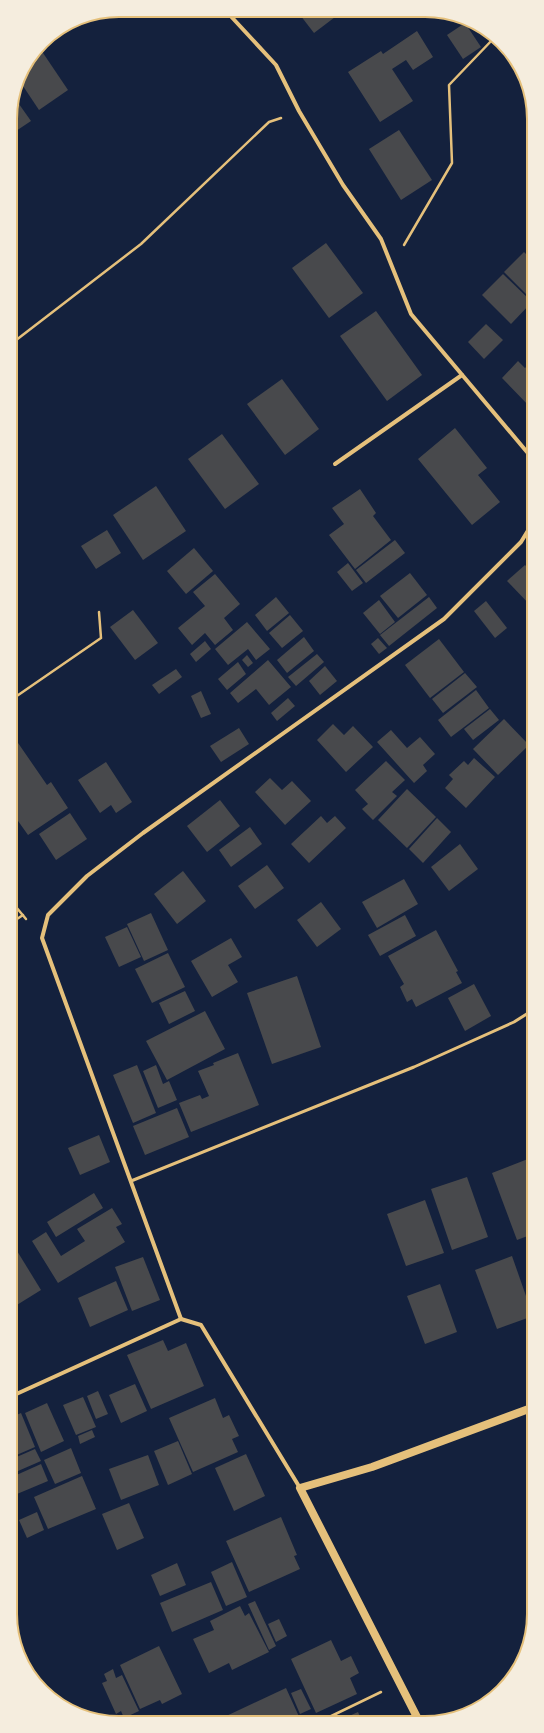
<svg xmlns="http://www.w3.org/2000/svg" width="544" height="1733" font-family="'Alegreya Sans',sans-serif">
<rect width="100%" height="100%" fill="#14213d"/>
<!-- building -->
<g fill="#48494c">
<polygon points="297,11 343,11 314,33"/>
<polygon points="465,23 481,47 463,59 447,35"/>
<polygon points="417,31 433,57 413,70 406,60 392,69 413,101 380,122 348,72 381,51 383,54"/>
<polygon points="39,47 68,90 39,110 19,80 21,71"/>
<polygon points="14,97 31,121 10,135 10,112"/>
<polygon points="399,130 432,180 401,200 369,149"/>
<polygon points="326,243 363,293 329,318 292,268"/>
<polygon points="524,252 532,260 532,300 504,272"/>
<polygon points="503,274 532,302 511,324 482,295"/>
<polygon points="376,311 422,375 387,401 340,336"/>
<polygon points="486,324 503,340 484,359 468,342"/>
<polygon points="518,361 525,368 532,361 532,409 502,378"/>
<polygon points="282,379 319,429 285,455 247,404"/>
<polygon points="455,428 487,468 478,475 500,502 472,525 418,459"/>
<polygon points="222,434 259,484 225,509 188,459"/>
<polygon points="156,486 186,531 143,560 113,515"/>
<polygon points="360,489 376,513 373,516 391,540 355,569 329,535 344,524 332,508"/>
<polygon points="107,530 121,553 96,569 81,546"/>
<polygon points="395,540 405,553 366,583 356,570"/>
<polygon points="194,548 213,571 186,594 167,571"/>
<polygon points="348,563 363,583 352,591 337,572"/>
<polygon points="525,565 533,573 533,608 507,581"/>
<polygon points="410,573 427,595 398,618 380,596"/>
<polygon points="215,574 240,604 224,618 233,630 215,645 205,633 192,645 178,628 205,606 193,592"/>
<polygon points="276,597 289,613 267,631 255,615"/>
<polygon points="429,597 437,608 389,646 380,635"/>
<polygon points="379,600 395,622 380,634 363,613"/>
<polygon points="486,601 507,628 495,638 474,611"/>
<polygon points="133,610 158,643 135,660 110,627"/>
<polygon points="290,615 303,631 282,648 269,633"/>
<polygon points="247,622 270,649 256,660 248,649 228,665 215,649"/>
<polygon points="304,637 314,651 287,673 277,660"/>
<polygon points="378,638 387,648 379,654 371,644"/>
<polygon points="439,639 464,672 430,698 405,665"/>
<polygon points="205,641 211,649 196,662 190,654"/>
<polygon points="317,654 324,662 296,686 288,677"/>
<polygon points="247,655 253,663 248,667 242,660"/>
<polygon points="268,660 291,687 269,705 256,689 238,703 230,693"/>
<polygon points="238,662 246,674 227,690 218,679"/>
<polygon points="325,666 337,681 320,695 309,681"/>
<polygon points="176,669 182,677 159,694 152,685"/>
<polygon points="465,673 477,687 443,713 432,699"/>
<polygon points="476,690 489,708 451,737 438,720"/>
<polygon points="201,691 211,714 201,718 191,696"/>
<polygon points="288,698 295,706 277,721 271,713"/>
<polygon points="490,709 499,720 473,740 464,729"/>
<polygon points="504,719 529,745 498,775 473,749"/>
<polygon points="333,724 344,735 353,726 373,747 346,772 317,740"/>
<polygon points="239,728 249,744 221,762 210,746"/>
<polygon points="391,730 407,748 420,737 435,754 423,765 427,771 414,783 377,742"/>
<polygon points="16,740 47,785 51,782 68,808 28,835 11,811 11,743"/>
<polygon points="474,758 495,777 466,808 445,788 453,779 449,775 464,761 468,765"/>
<polygon points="386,761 405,780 392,792 397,796 373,820 362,809 368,804 355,790"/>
<polygon points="106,762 132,802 116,813 111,805 100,813 78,780"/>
<polygon points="270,778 282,790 292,781 311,801 285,825 255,792"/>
<polygon points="407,789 436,817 407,848 378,820"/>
<polygon points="220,800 240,826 207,852 187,826"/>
<polygon points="70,813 87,839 56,860 39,834"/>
<polygon points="321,816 327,823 335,816 346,828 309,863 291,844"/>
<polygon points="437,818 451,832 423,863 409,849"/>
<polygon points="250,827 262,844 231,867 219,850"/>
<polygon points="460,844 478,869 449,891 431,867"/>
<polygon points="267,865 284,888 255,909 238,886"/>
<polygon points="183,871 206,901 177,924 154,894"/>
<polygon points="404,879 418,904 377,928 362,902"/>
<polygon points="321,902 341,929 317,947 297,920"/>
<polygon points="151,913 168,950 144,961 127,924"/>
<polygon points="405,915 416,936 380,956 368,935"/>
<polygon points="127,927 141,957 119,967 105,937"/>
<polygon points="436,930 458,971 456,972 462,983 416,1007 412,999 407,1002 400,987 404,984 388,956"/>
<polygon points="231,938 242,957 228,965 238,982 212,997 191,961"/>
<polygon points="168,953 185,987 152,1003 135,969"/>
<polygon points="297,976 321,1047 272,1064 247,993"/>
<polygon points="474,984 491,1016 465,1031 448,998"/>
<polygon points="185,991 195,1011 169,1024 159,1003"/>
<polygon points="205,1011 225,1049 167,1080 146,1041"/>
<polygon points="238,1053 259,1105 191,1132 179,1103 200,1095 202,1099 209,1096 198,1071 214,1065 213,1063"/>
<polygon points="137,1065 156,1113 133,1123 113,1075"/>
<polygon points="156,1065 163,1084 169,1081 177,1100 158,1108 143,1071"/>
<polygon points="177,1108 189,1137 145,1155 133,1126"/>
<polygon points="99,1135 110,1162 80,1175 68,1148"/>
<polygon points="533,1157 533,1234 517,1240 492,1173"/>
<polygon points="467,1177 488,1237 452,1250 431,1189"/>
<polygon points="94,1193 103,1208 56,1237 47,1222"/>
<polygon points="425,1200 444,1253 406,1266 387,1214"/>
<polygon points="112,1208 122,1224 116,1227 125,1242 58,1283 32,1241 46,1232 61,1256 85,1241 77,1229"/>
<polygon points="14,1246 41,1290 12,1308 12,1247"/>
<polygon points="512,1256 533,1316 497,1329 475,1270"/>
<polygon points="143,1257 160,1300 132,1311 115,1267"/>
<polygon points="116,1281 128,1310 90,1327 78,1298"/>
<polygon points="440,1284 457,1332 425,1344 407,1296"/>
<polygon points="163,1340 168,1351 186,1343 204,1386 151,1409 127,1355"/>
<polygon points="135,1384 147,1411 121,1423 109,1395"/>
<polygon points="98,1391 108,1414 96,1419 87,1396"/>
<polygon points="83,1397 96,1427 76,1435 63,1405"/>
<polygon points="215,1398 223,1418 229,1415 239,1436 232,1439 238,1452 193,1472 169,1418"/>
<polygon points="47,1403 64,1441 41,1452 25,1413"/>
<polygon points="21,1413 35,1447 12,1457 12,1417"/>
<polygon points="92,1430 95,1437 80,1444 78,1436"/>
<polygon points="178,1441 192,1474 168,1485 154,1451"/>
<polygon points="71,1448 81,1473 55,1484 44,1460"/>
<polygon points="35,1449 41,1461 18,1471 12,1459"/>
<polygon points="246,1454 265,1496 234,1511 215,1468"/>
<polygon points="148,1455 159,1485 121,1500 109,1469"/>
<polygon points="41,1464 48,1481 17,1494 12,1483 12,1477"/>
<polygon points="82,1476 96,1509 48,1529 34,1497"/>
<polygon points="129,1503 144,1538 117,1550 102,1514"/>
<polygon points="37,1512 44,1530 27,1538 19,1520"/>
<polygon points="281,1517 297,1555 294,1556 300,1569 249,1592 226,1541"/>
<polygon points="232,1562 247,1597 226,1606 211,1572"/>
<polygon points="177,1563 186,1585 160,1596 151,1575"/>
<polygon points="211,1582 223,1610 172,1632 160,1603"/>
<polygon points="255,1601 276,1646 269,1650 248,1604"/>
<polygon points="240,1606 245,1616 249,1613 269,1652 232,1670 229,1663 209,1673 193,1639 214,1630 210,1621"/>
<polygon points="279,1619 287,1636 276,1642 268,1624"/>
<polygon points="331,1640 341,1661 351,1656 359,1673 350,1678 357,1694 316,1713 291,1659"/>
<polygon points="159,1646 182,1694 162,1704 160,1700 140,1709 120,1665"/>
<polygon points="113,1669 116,1678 122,1675 139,1711 124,1718 121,1711 116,1714 102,1683 107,1681 104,1674"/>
<polygon points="286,1688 301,1721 223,1721 222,1718"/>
<polygon points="301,1689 311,1709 300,1714 291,1693"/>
<polygon points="358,1712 362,1721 338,1721"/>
</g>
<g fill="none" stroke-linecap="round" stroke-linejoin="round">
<!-- path -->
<g stroke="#e5c07b" stroke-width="2.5">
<polyline points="404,245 452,163 449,85 494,38"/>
<polyline points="11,344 141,244 269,122 281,118"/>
<polyline points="11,700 101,638 99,612"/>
<polyline points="11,901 26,919"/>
<polyline points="11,923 23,915"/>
<polyline points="321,1721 381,1692"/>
</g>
<!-- service -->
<polyline stroke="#e5c07b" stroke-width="3" points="131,1181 414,1067 514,1022 533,1010"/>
<!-- minor -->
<g stroke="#e5c07b" stroke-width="4">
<polyline points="226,11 276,65 299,111 343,185 381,239 411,314 532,458"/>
<polyline points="335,464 462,375"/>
<polyline points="181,1319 42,938 48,915 87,876 143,833 444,619 521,542 532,524"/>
<polyline points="12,1396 181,1319 201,1325 300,1488"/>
</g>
<!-- secondary -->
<polyline stroke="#e5c07b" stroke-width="8" points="419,1721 300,1488 372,1467 534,1407"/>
</g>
<!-- crop -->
<path d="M0 0H544V1733H0ZM119 17H425A102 102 0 0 1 527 119V1614A102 102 0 0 1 425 1716H119A102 102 0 0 1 17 1614V119A102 102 0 0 1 119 17Z" fill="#f5edde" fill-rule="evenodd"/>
<path fill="none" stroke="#e5c07b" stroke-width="2" d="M119 17H425A102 102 0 0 1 527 119V1614A102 102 0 0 1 425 1716H119A102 102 0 0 1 17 1614V119A102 102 0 0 1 119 17Z"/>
</svg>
